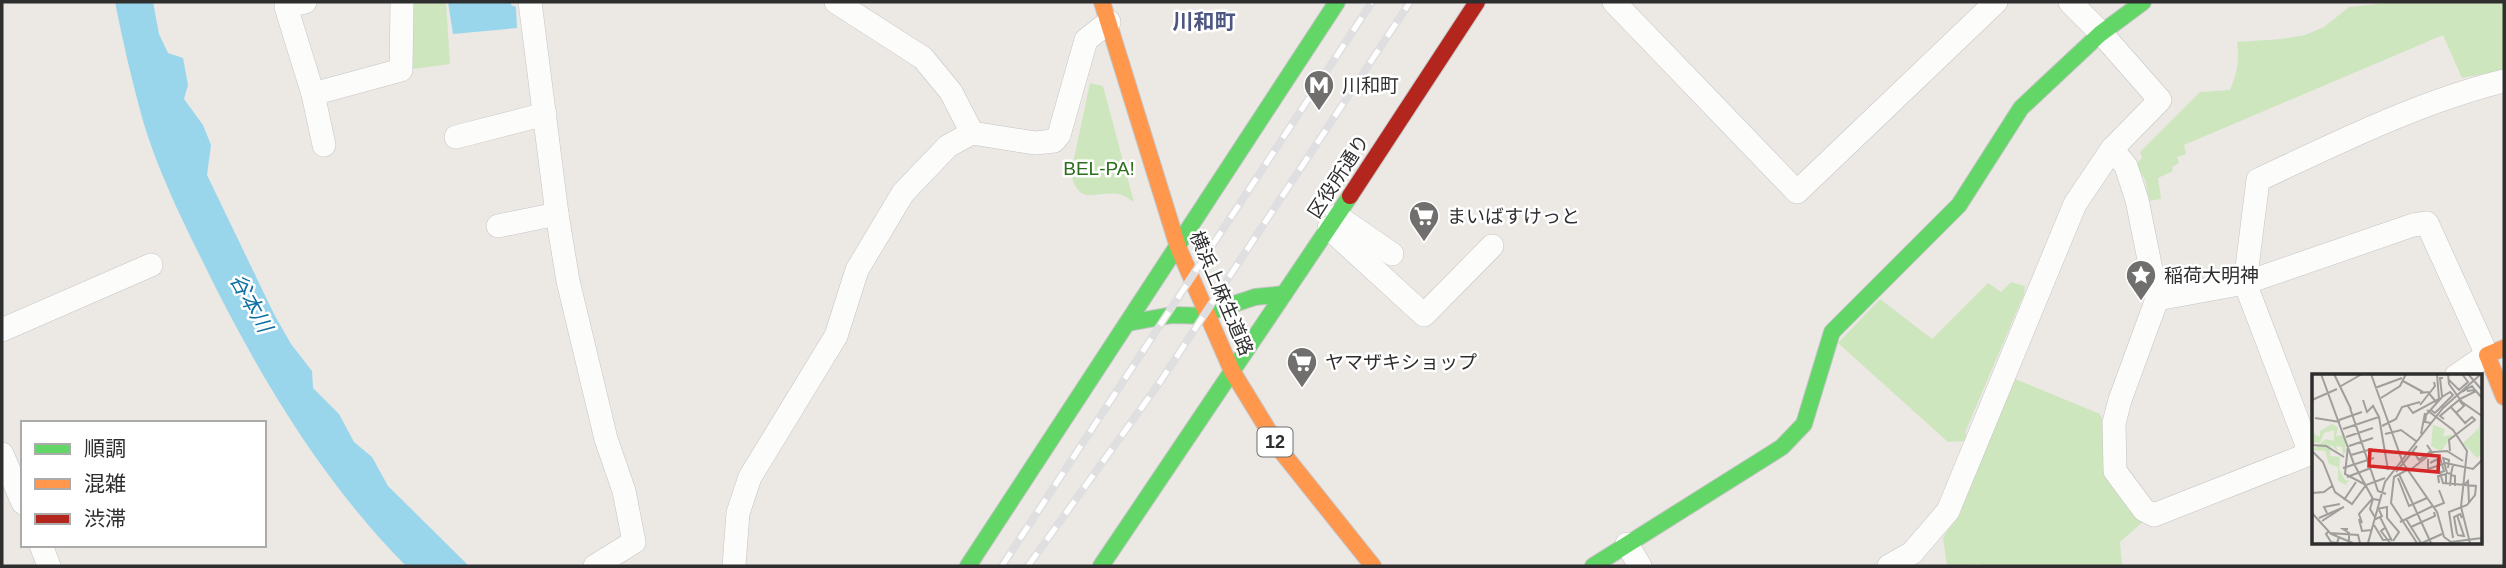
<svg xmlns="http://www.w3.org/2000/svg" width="2506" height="568" font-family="Arial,'Noto Sans JP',sans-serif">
<rect width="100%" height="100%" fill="#ece8e4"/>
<!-- green -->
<g fill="#cee6be">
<polygon points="409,2 446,2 450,64 413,69"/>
<path d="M2398 2H2504V70L2462 78 2443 35 2184 145 2186 154 2177 157 2179 163 2172 167 2173 171 2158 178 2161 199 2149 201 2145 180 2136 164 2142 158 2140 152 2200 92 2230 90C2237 73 2240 60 2237 42L2282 39 2305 35 2324 27 2349 7Z"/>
<path d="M1090 83 1103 86 1134 202C1129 199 1124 195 1118 194 1096 191 1078 207 1071 173Z"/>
<polygon points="2011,282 2025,286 2024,294 1966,430 1966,441 1948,442 1838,343 1880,299 1932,339 1988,283 2001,292"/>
<polygon points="2010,377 2100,414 2146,519 2120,542 2122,566 1981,566 1980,564 1947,566 1943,538 1953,521"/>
</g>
<!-- water -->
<g fill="#99d6ec">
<path d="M115 2H153L159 34 168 53 183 58 188 85 184 99 203 125 211 145 207 175 274 314 291 344 312 371 313 388 339 414 354 442 372 457 388 486 469 566H406C319 478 255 369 201 258 179 214 157 168 143 121 132 82 123 42 115 2Z"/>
<polygon points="448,2 511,2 511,5 516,7 517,28 453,34"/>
</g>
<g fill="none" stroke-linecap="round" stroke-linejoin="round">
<!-- street casing -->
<g stroke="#c5c4c5" stroke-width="24">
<g id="street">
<polyline points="305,2 286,7 313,94 324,145"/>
<polyline points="530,2 557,214 568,281 606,439 624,491 634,542 595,566"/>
<polyline points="836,2 923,58 951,92 972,133"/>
<polyline points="1614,2 1797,192 1996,2"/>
<polyline points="313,94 401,70 402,2"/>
<polyline points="456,137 545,114"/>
<polyline points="2112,149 2126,166 2137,200 2157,299 2120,400 2114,423 2115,471 2144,510 2154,515 2314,452"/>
<polyline points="1337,216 1392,254"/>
<polyline points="498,226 557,214"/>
<polyline points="1329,228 1424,315 1492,246"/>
<polyline points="2157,299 2245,283 2413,225 2427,223 2487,355 2456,376"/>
<polyline points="2,330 151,265"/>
<path d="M2310 453 2245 283 2258 180C2337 143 2419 102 2504 81"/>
<polyline points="2,454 23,503"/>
<polyline points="1627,544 1640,566"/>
<polyline points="41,545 49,566"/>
<polyline points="734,566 738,513 750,477 836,336 857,270 903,193 948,146 972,133 1035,143 1054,141 1059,135 1086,40 1109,22"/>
<polyline points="1889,566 1912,553 1948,511 2075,204 2112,149 2160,100 2102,34 2070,2"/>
</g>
</g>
<!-- fast casing -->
<g stroke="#c5c4c5" stroke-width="18">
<g id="fast">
<polyline points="1207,313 1255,297 1284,294"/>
<polyline points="1128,323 1172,315 1208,316"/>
<polyline points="968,566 1337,2"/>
<polyline points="1101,566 1350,196"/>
<polyline points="1593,566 1782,447 1804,424 1832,332 1959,205 2021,108 2100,34 2143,2"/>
</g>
</g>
<!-- slow casing -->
<g stroke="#c5c4c5" stroke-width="18">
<g id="slow">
<polyline points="1102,2 1178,247 1232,371 1281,451 1373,566"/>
<polyline points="2504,348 2487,355 2504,397"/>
</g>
</g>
<!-- jam casing -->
<g stroke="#c5c4c5" stroke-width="18">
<polyline id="jam" points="1350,196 1477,2"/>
</g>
<!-- street -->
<use href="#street" stroke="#fcfcfb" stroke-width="23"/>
<!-- fast -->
<use href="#fast" stroke="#63d668" stroke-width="16"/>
<!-- slow -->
<use href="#slow" stroke="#ff974d" stroke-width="16"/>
<!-- jam -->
<use href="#jam" stroke="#b3261e" stroke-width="16"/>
<!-- rail casing -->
<g stroke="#dfdfe1" stroke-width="8">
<g id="rail">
<polyline points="1002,566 1372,2"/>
<polyline points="1028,566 1160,382 1410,2"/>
</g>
</g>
<!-- rail -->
<use href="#rail" stroke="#fff" stroke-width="5" stroke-dasharray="16" stroke-linecap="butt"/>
</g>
<!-- icons -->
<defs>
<g id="metro-pin" transform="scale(1.575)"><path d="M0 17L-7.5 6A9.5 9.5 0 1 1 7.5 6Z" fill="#706f6e" stroke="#fff"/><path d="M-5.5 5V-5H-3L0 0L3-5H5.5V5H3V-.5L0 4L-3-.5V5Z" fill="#fff"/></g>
<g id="supermarket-pin" transform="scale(1.575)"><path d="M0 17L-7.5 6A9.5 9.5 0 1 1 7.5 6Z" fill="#706f6e" stroke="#fff"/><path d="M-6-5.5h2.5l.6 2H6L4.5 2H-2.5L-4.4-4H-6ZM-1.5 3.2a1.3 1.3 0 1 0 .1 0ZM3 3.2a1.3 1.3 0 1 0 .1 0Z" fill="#fff"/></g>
<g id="sight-pin" transform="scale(1.575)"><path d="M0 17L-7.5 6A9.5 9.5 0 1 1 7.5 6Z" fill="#706f6e" stroke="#fff"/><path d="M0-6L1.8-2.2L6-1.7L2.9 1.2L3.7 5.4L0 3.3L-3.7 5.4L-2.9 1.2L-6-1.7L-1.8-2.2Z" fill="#fff"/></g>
</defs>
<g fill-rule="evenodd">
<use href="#metro-pin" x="1319" y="85"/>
<use href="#supermarket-pin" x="1424" y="216"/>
<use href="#sight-pin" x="2141" y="275"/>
<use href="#supermarket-pin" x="1302" y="362"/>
</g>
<g text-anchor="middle" stroke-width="5" stroke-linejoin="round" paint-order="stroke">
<!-- shield labels -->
<rect fill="#fff" stroke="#6d6d6d" stroke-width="2" x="1257.5" y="427.5" width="35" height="29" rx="5"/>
<g font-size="18" font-weight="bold" fill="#2e2e2e">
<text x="1275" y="448">12</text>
</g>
<!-- poi labels -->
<g font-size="19" fill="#2e2e2e" stroke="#fff" text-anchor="start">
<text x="1342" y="92">川和町</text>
<text x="1447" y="223">まいばすけっと</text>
<text x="2164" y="282">稲荷大明神</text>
<text x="1325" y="369">ヤマザキショップ</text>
</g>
<!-- park labels -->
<g font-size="19" fill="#2c6e1b" stroke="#fff">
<text x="1099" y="175">BEL-PA!</text>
</g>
<!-- street labels -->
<g font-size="19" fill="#2e2e2e" stroke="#fff">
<text transform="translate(1338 176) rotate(-57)" y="7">区役所通り</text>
<text transform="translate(1222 293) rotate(67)" y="7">横浜上麻生道路</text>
</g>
<!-- neighbourhood labels -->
<g font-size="21" font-weight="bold" fill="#4d5680" stroke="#fff">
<text x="1204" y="29">川和町</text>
</g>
<!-- water labels -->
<g font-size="21" font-style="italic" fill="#0d6fa3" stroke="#fff">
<text transform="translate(251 303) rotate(61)" y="7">谷本川</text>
</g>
</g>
<!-- overview -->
<g transform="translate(2312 374)">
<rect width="170" height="170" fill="#ece8e4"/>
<path d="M168 44 170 80 165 84 151 69 167 54ZM20 50 26 53 24 62 32 61 34 77 31 82 30 73 24 72 26 78 19 70 18 82 28 83 27 95 33 106 38 107 34 109 36 112 26 107V93L17 90 13 77 0 76 14 65 22 67V56L12 59 8 69H0V59L8 63V57ZM121 51 133 55 131 62 141 61 129 77 119 72Z" fill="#cee6be"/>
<path fill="none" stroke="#a09e9b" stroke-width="2" d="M9 0 42 90 61 125 67 126M22 0 39 35M59 0 91 89 125 138 132 163 139 168 170 164M136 0 137 10 150 28 170 42M156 0 170 16M136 5 147 16 156 8 150 0M91 7 111 18M29 12 50 0M63 14 90 4M150 18 160 12 163 16 155 17M108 19 116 18 125 29M130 22 128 4H131M69 24 88 12 94 0M148 25 164 17 170 24M0 26 25 15M95 31 101 39 127 25 125 0M108 31 123 12 122 8M138 32 154 50M38 34 66 117 74 120M115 36 141 56 155 77 149 133 158 169M119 36 123 39 141 21 138 18 130 23 114 41 113 48 119 49M67 43 76 96M3 44 28 48M132 45 128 42 147 26 152 32 144 39M27 46 50 38M70 52 84 45 90 33 108 28M31 55 67 43 61 32 55 38 51 26M73 60 89 56 104 67M109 60 113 39M34 63 61 54M0 71 14 72 32 83M36 72 33 100 54 111M37 72 61 64M0 77 11 88 23 118 40 130 54 111 73 104M101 77 107 86 119 77 115 71M138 77 137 66 163 46 160 43 153 49M39 81 60 75M116 85V95L134 89 161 95 170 86M118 89 128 84 132 97 128 99M126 92 131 109 164 112 163 121 155 131 137 138 141 164M31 94 62 84M136 94 137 86 131 84 135 99 139 100 141 91M95 96 82 103 79 129 105 169M97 97 121 78 135 77 151 87M84 98 105 72M87 100 119 169M35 103 59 94M86 104 97 132 115 124M127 109 126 102 134 100V110M152 111 156 107 157 128M138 112 139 101 143 102V112M0 119 12 118 20 112M61 125 58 135 64 145 70 142 67 136M32 126 44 108M122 133 132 129 127 116M65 135 75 133V144L87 158 81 167M0 139 19 160 41 169M15 139 12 133 28 130M145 141 152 162 145 161M68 143 80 167M7 144 32 133M47 145 50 157 60 156M94 145 109 169M10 147 30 134M88 148 121 132M50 149 47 140 61 124M62 151 71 166 80 165M74 153 69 157 78 169M99 153 123 142 122 138M36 155H31L37 159V169M17 157 14 160 19 168 25 169 27 163M18 159 46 161 48 169M145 160 142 143 148 140 150 144M56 169 73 108 131 34 169 0M110 169 130 160"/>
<path fill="#d62828" fill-opacity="0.15" stroke="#d62828" stroke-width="3.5" d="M58 76 127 82 126 98 57 92Z"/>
<rect width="170" height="170" fill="none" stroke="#2e2e2e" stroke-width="3.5"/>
</g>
<!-- border -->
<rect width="2506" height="568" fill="none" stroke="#2e2e2e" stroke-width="7"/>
<!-- legend -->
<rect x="21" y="421" width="245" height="126" fill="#ffffff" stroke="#ababab" stroke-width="2"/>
<rect x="35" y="444" width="35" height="10" fill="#63d668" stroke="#ababab" stroke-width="2"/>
<text x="84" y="456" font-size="21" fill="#2e2e2e">順調</text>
<rect x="35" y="479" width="35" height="10" fill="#ff974d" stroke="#ababab" stroke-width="2"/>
<text x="84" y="491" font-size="21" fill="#2e2e2e">混雑</text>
<rect x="35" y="514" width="35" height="10" fill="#b3261e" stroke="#ababab" stroke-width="2"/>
<text x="84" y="526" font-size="21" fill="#2e2e2e">渋滞</text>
</svg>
